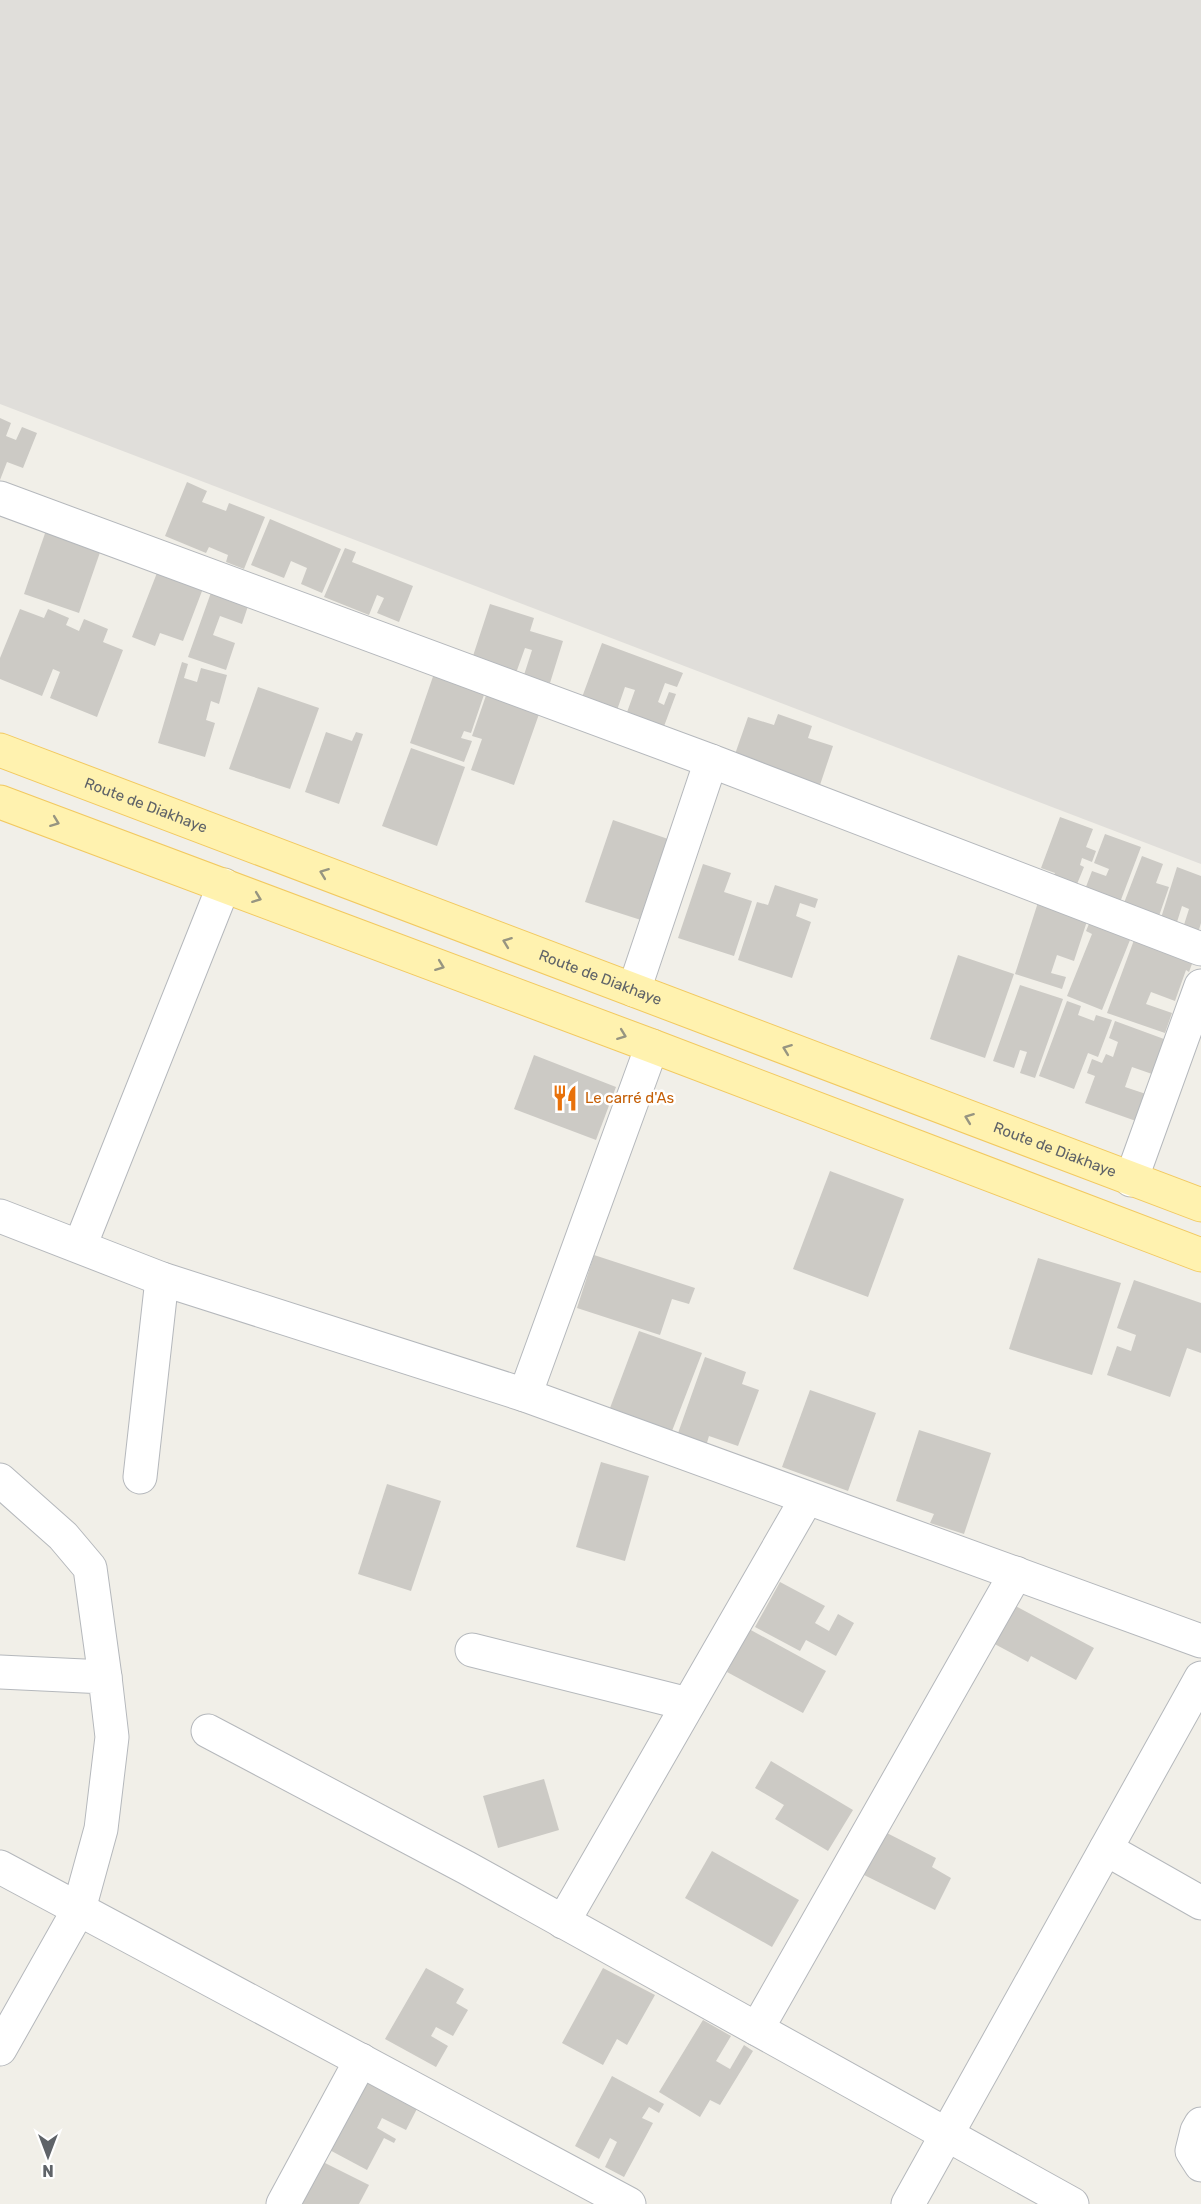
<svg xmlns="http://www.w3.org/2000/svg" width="1201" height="2204" font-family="Rubik,sans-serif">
<rect width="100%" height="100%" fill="#f1efe8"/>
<!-- industrial -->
<polygon fill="#e0deda" points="0,0 1201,0 1201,864 0,404"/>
<!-- building -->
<g fill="#cccac5">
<polygon points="0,418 11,423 6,436 16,440 22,427 37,433 23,468 7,462 0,480"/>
<polygon points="187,482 207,491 202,502 226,511 229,503 265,517 244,569 226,562 228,555 209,547 206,553 165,536"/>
<polygon points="51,516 106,535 79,613 24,594"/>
<polygon points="270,519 341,549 322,593 301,584 307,568 291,561 284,578 251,565"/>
<polygon points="345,548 356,552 352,562 413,586 399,622 377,613 384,598 377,595 369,615 324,597"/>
<polygon points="162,560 207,578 183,641 160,633 155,646 132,637"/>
<polygon points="213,587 250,600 242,624 220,616 213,635 235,643 226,670 188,657"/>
<polygon points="490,604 534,618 530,631 563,641 550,683 524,675 532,650 525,648 516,673 472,659"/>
<polygon points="20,609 44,618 48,609 69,618 66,625 79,631 84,619 108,629 103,642 123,650 97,717 50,698 60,672 53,669 42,696 0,679 0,658"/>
<polygon points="602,643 683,673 677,687 665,683 658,702 664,705 669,692 676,694 663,729 626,715 635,690 625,687 616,713 581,700"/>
<polygon points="182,662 188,664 184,678 197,682 201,668 227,675 219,704 211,701 206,720 215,723 205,757 158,743"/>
<polygon points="438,662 489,680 471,733 464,731 461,738 472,741 464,762 410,743"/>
<polygon points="491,681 544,700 514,785 471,770 482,739 472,736"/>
<polygon points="258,687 319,708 290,789 229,769"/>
<polygon points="778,714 812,726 808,738 833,746 820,785 734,757 748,717 774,725"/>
<polygon points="326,732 352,741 356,732 363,734 339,804 305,792"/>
<polygon points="411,748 465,767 437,846 382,826"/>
<polygon points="1060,817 1093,829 1086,847 1096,851 1092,862 1082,858 1080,865 1084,867 1075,889 1052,880 1055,873 1041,868"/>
<polygon points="613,820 671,840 644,921 585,902"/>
<polygon points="1105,834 1141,847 1119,905 1084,892 1092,871 1106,876 1109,869 1094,863"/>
<polygon points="1142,856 1163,864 1156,883 1169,887 1159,916 1124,903"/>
<polygon points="703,864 731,873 724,892 752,901 734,956 678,938"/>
<polygon points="1177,867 1201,876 1201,923 1198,933 1183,928 1189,909 1182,906 1177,922 1161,918"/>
<polygon points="775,885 818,899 815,908 800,903 796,916 811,922 792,978 738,960 757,902 768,905"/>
<polygon points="1041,893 1091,909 1074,961 1057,955 1051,973 1066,977 1062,989 1015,974"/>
<polygon points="1093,914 1134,930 1102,1010 1067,996 1092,934 1086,931"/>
<polygon points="1137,932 1196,953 1189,972 1186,970 1175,1001 1151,992 1146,1004 1172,1013 1165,1033 1107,1013"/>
<polygon points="958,955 1014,974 985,1058 930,1039"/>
<polygon points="1020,985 1063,999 1035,1078 1020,1073 1027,1052 1020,1050 1014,1068 993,1061"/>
<polygon points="1067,1001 1081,1006 1078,1015 1094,1021 1096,1015 1112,1020 1098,1057 1088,1053 1074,1089 1039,1076"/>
<polygon points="1115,1021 1164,1039 1152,1074 1132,1067 1125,1087 1146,1094 1136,1121 1085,1103 1095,1076 1087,1073 1092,1059 1102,1063 1106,1054 1113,1057 1118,1042 1109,1038"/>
<polygon points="534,1055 616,1087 596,1140 514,1109"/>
<polygon points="830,1171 904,1199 868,1297 793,1269"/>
<polygon points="594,1255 695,1288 689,1304 672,1299 660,1335 577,1308"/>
<polygon points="1038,1258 1121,1283 1092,1375 1009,1349"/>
<polygon points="1134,1280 1201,1303 1201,1353 1187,1348 1170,1397 1107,1375 1117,1346 1131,1351 1136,1335 1117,1328"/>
<polygon points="639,1331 702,1353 672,1431 610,1408"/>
<polygon points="705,1357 746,1372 742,1384 759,1390 738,1446 709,1436 706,1446 677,1436"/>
<polygon points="810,1390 876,1413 848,1491 782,1467"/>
<polygon points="919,1430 991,1453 964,1534 930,1523 934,1514 896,1501"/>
<polygon points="601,1462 649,1476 625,1561 576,1547"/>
<polygon points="387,1484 441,1501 411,1591 358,1574"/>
<polygon points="780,1582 825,1606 815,1623 829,1631 838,1614 854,1623 836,1656 806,1640 800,1651 755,1627"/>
<polygon points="1010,1603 1094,1648 1076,1680 1031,1656 1028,1662 989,1641"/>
<polygon points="749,1629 826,1671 803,1713 727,1672"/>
<polygon points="771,1761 853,1810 828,1851 775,1819 784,1805 755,1788"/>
<polygon points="544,1779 559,1830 498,1848 483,1796"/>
<polygon points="881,1830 936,1858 932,1867 951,1878 935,1910 860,1873"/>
<polygon points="712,1851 799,1900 772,1947 685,1898"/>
<polygon points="426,1968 464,1989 456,2003 468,2010 453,2036 436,2027 431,2036 448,2046 436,2067 385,2039"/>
<polygon points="603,1968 655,1995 627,2045 617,2039 603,2065 562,2043"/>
<polygon points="703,2020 731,2036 716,2061 730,2069 744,2045 753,2051 720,2105 710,2100 700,2117 659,2092"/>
<polygon points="363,2073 420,2103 406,2130 382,2118 377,2128 396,2139 394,2143 384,2138 367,2170 324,2147"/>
<polygon points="612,2076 664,2104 659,2113 649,2107 642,2118 653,2123 624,2177 605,2167 617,2142 610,2138 599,2159 575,2146"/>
<polygon points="323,2162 369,2185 359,2204 302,2204"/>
</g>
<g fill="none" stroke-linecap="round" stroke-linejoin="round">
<!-- minor casing -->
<g stroke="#b5b8bc" stroke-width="35">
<g id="minor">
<polyline points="0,498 711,761 1201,949"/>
<polyline points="634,990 711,761"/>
<polyline points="1131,1180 1201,986"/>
<polyline points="0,1216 162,1279 525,1395 1201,1641"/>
<polyline points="80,1246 224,885"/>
<polyline points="525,1395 652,1046"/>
<polyline points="140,1477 162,1279"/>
<polyline points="0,1480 63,1536 90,1568 105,1677"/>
<polyline points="472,1650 688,1704"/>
<polyline points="0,1672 105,1677 112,1737 101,1829 79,1909 0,2049"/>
<polyline points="208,1731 467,1868 1072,2204"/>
<polyline points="1106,1849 1201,1903"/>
<polyline points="0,1867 629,2204"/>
<polyline points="563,1922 807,1498"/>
<polyline points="757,2029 1016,1573"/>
<polyline points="1201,2124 1197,2131 1192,2151 1201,2165"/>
<polyline points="283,2204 361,2060"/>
<polyline points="908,2204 1201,1678"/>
</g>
</g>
<!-- primary casing -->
<g stroke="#f2c960" stroke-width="35">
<g id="primary">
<path id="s1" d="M0 750 1201 1205"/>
<polyline points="0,802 652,1046 1201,1255"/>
</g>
</g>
<!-- minor -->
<use href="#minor" stroke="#fff" stroke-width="33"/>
<!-- primary -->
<use href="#primary" stroke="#fff2af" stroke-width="33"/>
</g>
<!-- one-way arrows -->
<defs><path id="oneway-chevron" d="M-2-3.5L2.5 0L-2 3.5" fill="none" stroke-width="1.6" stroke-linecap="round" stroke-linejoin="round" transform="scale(1.5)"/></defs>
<g stroke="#979581">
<use href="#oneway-chevron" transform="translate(55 822) rotate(21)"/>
<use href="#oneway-chevron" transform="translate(324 873) rotate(-159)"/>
<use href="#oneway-chevron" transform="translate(257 898) rotate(21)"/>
<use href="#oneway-chevron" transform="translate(507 942) rotate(-159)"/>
<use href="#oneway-chevron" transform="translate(440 966) rotate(21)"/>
<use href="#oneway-chevron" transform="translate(622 1035) rotate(21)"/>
<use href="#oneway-chevron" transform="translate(787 1049) rotate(-159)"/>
<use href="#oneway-chevron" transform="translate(969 1118) rotate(-159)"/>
</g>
<!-- icons -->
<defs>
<g id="restaurant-bare" transform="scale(2.07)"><path d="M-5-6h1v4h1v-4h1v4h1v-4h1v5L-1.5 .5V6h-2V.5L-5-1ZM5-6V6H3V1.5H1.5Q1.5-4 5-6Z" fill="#e8710a" stroke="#fff" stroke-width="2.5" paint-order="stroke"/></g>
</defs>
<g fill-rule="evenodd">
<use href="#restaurant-bare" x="565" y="1098"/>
</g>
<g text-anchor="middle" stroke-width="5" stroke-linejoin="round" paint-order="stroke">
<!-- street labels -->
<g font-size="15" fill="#5f6368" stroke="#fff">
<text dy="5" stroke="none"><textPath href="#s1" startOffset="156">Route de Diakhaye</textPath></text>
<text dy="5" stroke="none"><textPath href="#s1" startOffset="642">Route de Diakhaye</textPath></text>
<text dy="5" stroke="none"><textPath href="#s1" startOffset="1128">Route de Diakhaye</textPath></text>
</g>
<!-- food labels -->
<g font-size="15" fill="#c56008" stroke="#fff" text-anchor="start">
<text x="585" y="1103">Le carré d'As</text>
</g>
</g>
<!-- north arrow -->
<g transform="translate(48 2156) rotate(180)" stroke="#ffffff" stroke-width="4.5" paint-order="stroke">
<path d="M0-4.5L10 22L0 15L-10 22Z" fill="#5f6368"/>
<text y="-9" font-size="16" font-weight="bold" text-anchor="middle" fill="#5f6368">N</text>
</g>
</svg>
